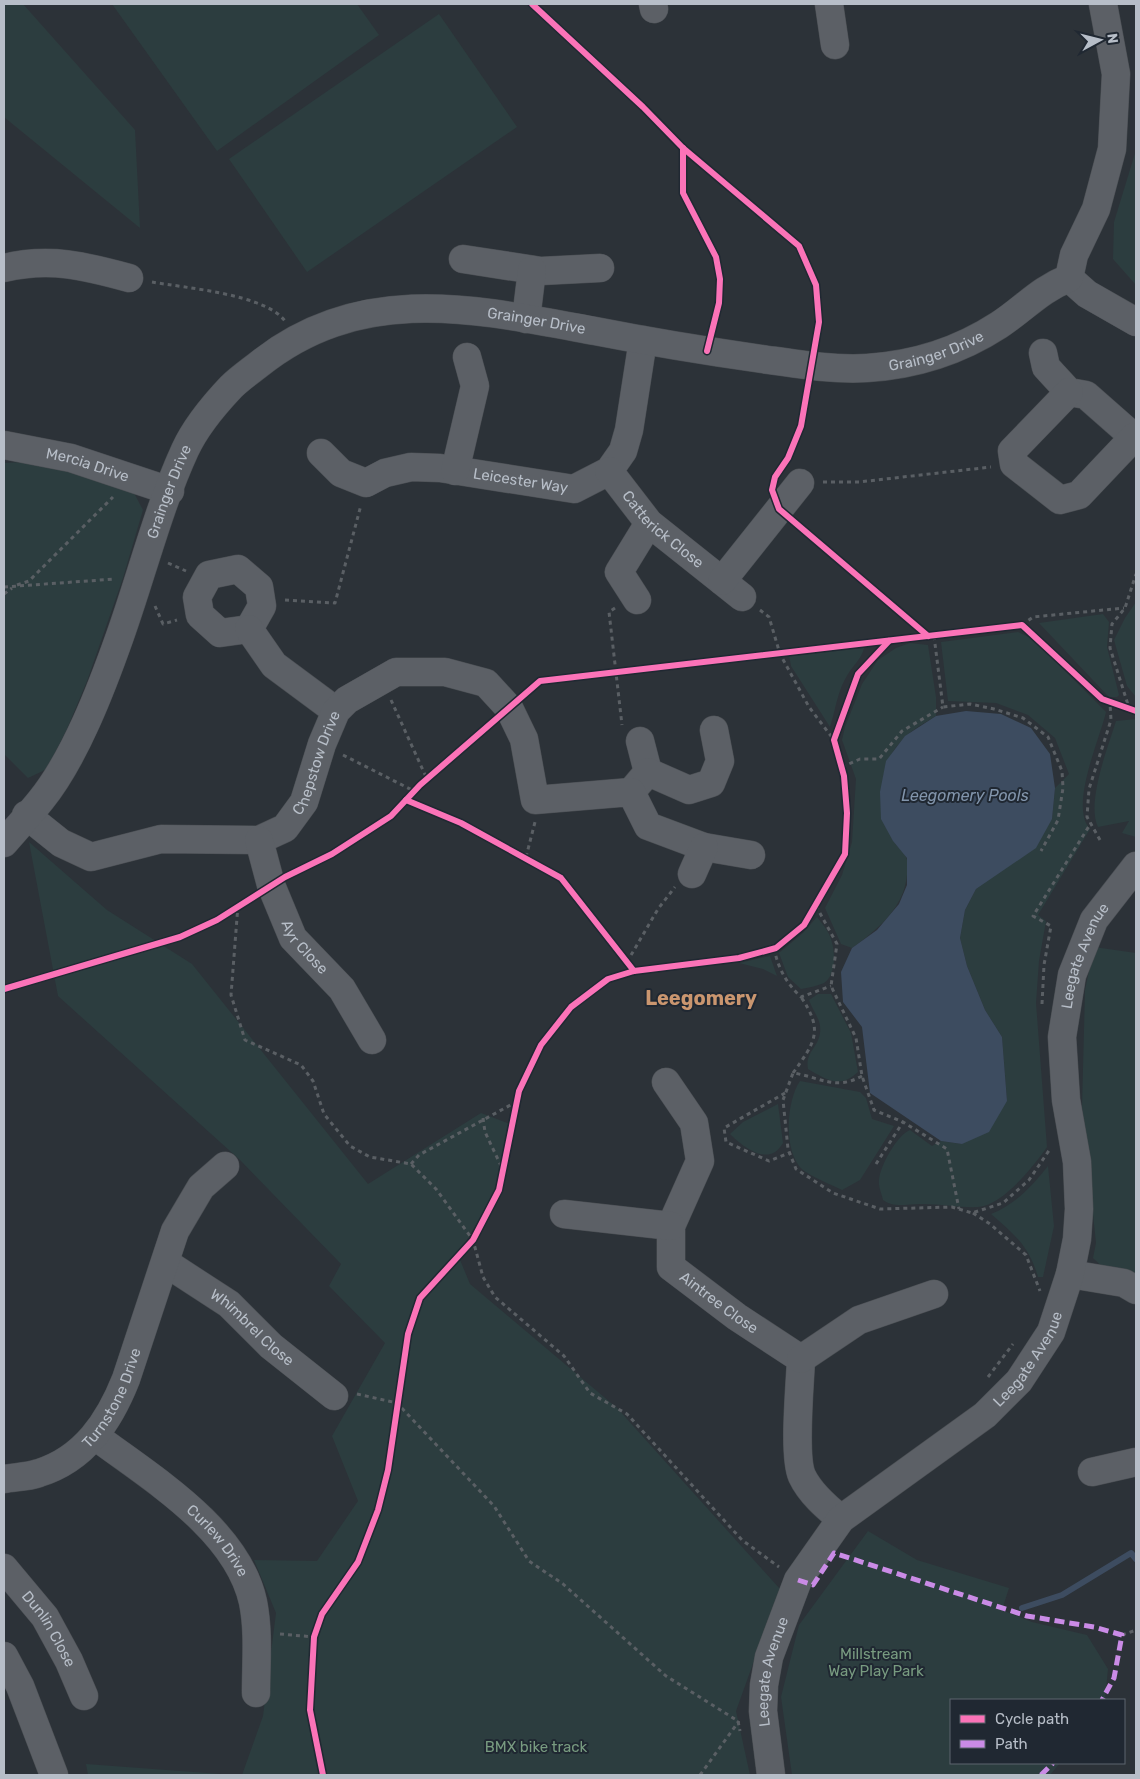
<svg xmlns="http://www.w3.org/2000/svg" width="1140" height="1779" font-family="Rubik,sans-serif">
<rect width="100%" height="100%" fill="#2c3238"/>
<!-- green -->
<g fill="#2c3d3f">
<polygon points="4,4 23,4 135,130 140,228 4,117"/>
<polygon points="112,4 357,4 379,35 217,151"/>
<polygon points="439,14 517,127 307,272 229,159"/>
<polygon points="1136,150 1136,285 1113,259 1114,222"/>
<polygon points="24,462 48,464 134,493 143,510 123,578 87,681 67,729 47,769 28,778 4,754 4,463"/>
<polygon points="1136,602 1136,697 1127,686 1114,640 1125,618"/>
<polygon points="1103,614 1109,622 1107,647 1119,695 1117,697 1109,697 1039,623"/>
<path d="M1018 632 1033 639 1106 712C1100 739 1069 806 1090 829L1038 915 1046 921 1039 961 1036 1003 1047 1147C1034 1166 1003 1205 978 1207 963 1208 940 1204 924 1204 909 1203 895 1209 883 1200 882 1195 878 1186 879 1180 880 1166 897 1135 910 1130L932 1146 941 1141 962 1144 1007 1101 1002 1037 985 1010 967 966 960 938 965 910 976 889 999 872 1052 819 1055 788 1069 774 1055 738 1028 715 996 703 948 701 941 642Z"/>
<path d="M910 643 928 645 936 697V716C926 722 913 729 905 737 874 768 880 801 893 839 895 847 906 852 907 860 911 902 882 926 852 948L841 944 825 908 842 875 852 842 856 779 842 740 845 727 862 684 878 660 896 648Z"/>
<path d="M864 648C861 660 854 664 848 674 837 691 836 709 830 727L791 666 789 655 819 651Z"/>
<path d="M1136 719V837L1122 833 1129 821 1098 827C1086 803 1108 747 1116 721Z"/>
<polygon points="29,842 107,910 192,964 368,1184 481,1113 510,1124 496,1191 458,1255 470,1284 617,1408 780,1589 736,1711 750,1775 242,1775 263,1716 276,1613 254,1560 317,1561 358,1501 332,1436 385,1343 329,1286 341,1264 240,1160 58,996"/>
<path d="M817 917C821 922 826 928 829 934 835 946 838 974 824 983 817 986 808 988 801 989L788 977 779 953 803 933Z"/>
<polygon points="1094,947 1136,953 1136,1279 1109,1273 1093,1258 1096,1243 1082,1108 1085,990"/>
<polygon points="770,956 777,976 763,969 739,963"/>
<path d="M818 994H831L851 1033 858 1072C840 1089 827 1080 808 1069 805 1052 818 1048 820 1033 822 1020 813 1012 809 1000Z"/>
<path d="M800 1081 860 1092 866 1098 872 1119 894 1126 860 1180 842 1190C830 1184 814 1178 803 1170 783 1153 786 1101 800 1081Z"/>
<path d="M778 1104 783 1143C781 1146 778 1150 775 1152 760 1161 740 1144 730 1134L743 1122Z"/>
<path d="M1048 1166 1054 1226 1043 1277H1038C1029 1246 1015 1235 991 1214 1016 1204 1031 1187 1048 1166Z"/>
<polygon points="868,1531 917,1560 1009,1588 1002,1610 1032,1622 1087,1635 1108,1669 1105,1700 951,1700 951,1763 1060,1763 1050,1775 792,1775 781,1697 799,1625"/>
<polygon points="86,1764 234,1775 88,1775"/>
</g>
<!-- water -->
<polygon fill="#3d4c60" points="966,711 1001,714 1031,728 1050,754 1055,788 1052,819 1036,848 976,889 965,910 960,938 967,966 985,1010 1002,1037 1007,1101 989,1132 962,1144 941,1141 870,1093 862,1027 843,1002 841,972 852,948 877,930 899,904 907,885 907,858 893,841 881,819 880,792 886,761 905,736 936,716"/>
<g fill="none" stroke-linecap="round" stroke-linejoin="round">
<!-- stream -->
<polyline stroke="#3d4c60" stroke-width="6" points="1022,1608 1062,1595 1131,1553 1136,1559"/>
<!-- minor casing -->
<g stroke="#4a4e53" stroke-width="29">
<g id="minor">
<polyline points="653,4 654,9"/>
<polyline points="829,4 835,45"/>
<polyline points="463,259 541,271 600,268"/>
<path d="M4 268C50 257 85 266 129 278"/>
<polyline points="1069,278 1087,294 1136,322"/>
<polyline points="526,319 532,270"/>
<polyline points="1043,353 1046,367 1069,392 1086,395 1136,439"/>
<polyline points="1069,392 1012,451 1014,464 1060,500 1079,495 1134,437"/>
<path id="s1" d="M4 445 71 458 170 491"/>
<path id="s2" d="M321 453 341 473 366 483 385 473 411 467 440 468 574 489 609 471 623 451 629 430 643 340"/>
<polyline points="455,471 475,386 467,357"/>
<path id="s3" d="M609 471 649 523 742 597"/>
<polygon points="238,569 259,587 262,606 249,629 220,633 200,615 197,597 209,575"/>
<polyline points="722,581 800,483"/>
<polyline points="637,600 619,572 649,523"/>
<polyline points="249,629 274,665 336,711"/>
<polyline points="640,741 648,772"/>
<polyline points="631,792 648,772 689,790 711,783 720,761 714,730"/>
<path id="s4" d="M26 815 61 843 91 857 161 839 259 840 285 828 304 802 322 744 336 711 347 700 396 672H445L486 683 509 708 524 739 535 800 631 792 648 826 704 847 751 855"/>
<path id="s5" d="M259 840 271 885 293 938 342 989 372 1040"/>
<path id="s6" d="M4 843C16 829 29 815 41 800 75 758 102 687 120 636 142 574 158 509 185 450 196 426 213 406 231 387 239 379 249 372 258 365 361 282 476 309 595 331 651 342 706 351 762 359 797 364 832 370 867 368 915 365 959 351 999 325 1025 308 1039 290 1069 278L1074 255 1096 209 1112 149 1116 74 1103 4"/>
<polyline points="692,874 704,847"/>
<path id="s7" d="M666 1082 694 1123 700 1161 671 1226V1267L737 1317 801 1359C800 1385 793 1456 802 1476 810 1493 826 1507 841 1519"/>
<polyline points="564,1214 671,1226"/>
<path id="s8" d="M166 1263 229 1304 271 1346 334 1396"/>
<polyline points="1070,1274 1124,1283 1136,1290"/>
<polyline points="801,1359 859,1320 934,1294"/>
<path id="s9" d="M95 1436C151 1478 237 1529 253 1602 259 1632 256 1663 256 1693"/>
<polyline points="1092,1472 1136,1462"/>
<path id="s10" d="M4 1479C15 1477 28 1477 39 1473 84 1459 109 1422 126 1379L175 1231 201 1187 225 1166"/>
<path id="s11" d="M4 1568 45 1617 69 1661 84 1696"/>
<polyline points="4,1656 20,1686 54,1775"/>
<path id="s12" d="M771 1775 763 1711 764 1685 769 1657 798 1580 841 1519 985 1415 1019 1381 1051 1332 1070 1274 1077 1239 1079 1209 1077 1162 1066 1100 1062 1037 1072 975 1094 920 1136 866"/>
</g>
</g>
<!-- path -->
<g stroke="#5a5f64" stroke-width="3" stroke-dasharray="4 4" stroke-linecap="butt">
<path d="M152 282C185 288 265 294 285 321"/>
<polyline points="823,482 859,482 991,467"/>
<polyline points="168,563 186,571"/>
<polyline points="17,585 29,581 113,497"/>
<polyline points="4,587 115,579"/>
<polyline points="4,594 12,588"/>
<polyline points="285,600 335,603 361,505"/>
<polyline points="155,606 163,624 177,620"/>
<polyline points="615,608 609,612 622,725"/>
<polyline points="760,610 769,617 780,654 809,707 834,740"/>
<polyline points="1022,625 1033,617 1124,608"/>
<polyline points="934,636 943,707 970,704 994,709 1023,718 1048,737 1062,771 1063,788 1058,820 1041,851"/>
<polyline points="391,700 427,779"/>
<polyline points="1130,711 1110,648 1112,624 1125,608 1136,574"/>
<polyline points="343,755 414,791"/>
<polyline points="842,767 860,759 879,759 902,731 943,707"/>
<polyline points="1100,840 1087,817 1089,789 1111,720 1110,703"/>
<polyline points="526,857 535,822"/>
<polyline points="238,905 231,995 245,1040 301,1065 313,1081 324,1114 350,1146 370,1157 411,1164 436,1189 473,1240 483,1277 495,1297 564,1356 590,1393 627,1414 742,1540 779,1567"/>
<polyline points="816,906 837,944 831,986 856,1038 862,1076 874,1110 903,1122 947,1149 959,1209"/>
<path d="M774 948C778 968 786 983 801 997L831 986"/>
<polyline points="627,962 658,909 675,887"/>
<polyline points="1042,1004 1044,965 1051,926 1033,916 1091,823"/>
<path d="M793 1073C815 1042 824 1031 801 997"/>
<path d="M862 1076C835 1091 820 1077 793 1073L783 1100 788 1149 796 1169 833 1193 880 1209 952 1207 972 1213 1003 1203 1029 1180 1050 1149"/>
<polyline points="785,1093 724,1128 726,1142 769,1161 789,1153"/>
<polyline points="483,1118 485,1132 503,1170"/>
<polyline points="411,1164 419,1155 516,1102"/>
<polyline points="876,1164 903,1122"/>
<polyline points="973,1213 990,1224 1026,1255 1040,1291"/>
<polyline points="988,1377 1013,1344"/>
<polyline points="357,1394 397,1403 494,1506 529,1561 563,1584 666,1676 738,1721 740,1731"/>
<polyline points="280,1634 314,1637"/>
<polyline points="1122,1635 1136,1630"/>
<polyline points="700,1775 739,1721"/>
</g>
<!-- minor -->
<use href="#minor" stroke="#5c6066" stroke-width="28"/>
<!-- quiet -->
<g stroke="#ca8be6" stroke-width="5" stroke-dasharray="10 5" stroke-linecap="butt">
<polyline points="798,1580 813,1585 834,1553 1027,1616 1094,1627 1122,1635 1114,1678 1102,1700"/>
<polyline points="1041,1775 1053,1763"/>
</g>
<!-- cycleway casing -->
<g stroke="#202832" stroke-width="9">
<g id="cycleway">
<polyline points="532,4 643,107 683,148 799,246 816,285 819,322 801,426 788,458 775,477 772,490 779,509 928,636"/>
<polyline points="683,148 683,193 716,257 720,279 719,303 707,351"/>
<polyline points="406,800 461,823 561,878 634,971"/>
<polyline points="4,989 180,937 217,920 285,877 332,854 391,816 420,785 540,681 1022,625 1102,699 1136,711"/>
<polyline points="323,1775 310,1710 314,1637 322,1614 358,1562 378,1510 388,1470 408,1334 420,1298 473,1240 499,1190 519,1091 541,1045 571,1007 608,979 634,971 739,958 776,948 804,925 845,854 847,813 844,776 834,740 858,674 889,641"/>
</g>
</g>
<!-- cycleway -->
<use href="#cycleway" stroke="#fb73b8" stroke-width="6"/>
</g>
<g text-anchor="middle" stroke-width="4" stroke-linejoin="round" paint-order="stroke">
<!-- street labels -->
<g font-size="15" fill="#b7bec8" stroke="#202832">
<text dy="5" stroke="none"><textPath href="#s6" startOffset="842">Grainger Drive</textPath></text>
<text dy="5" stroke="none"><textPath href="#s6" startOffset="1248">Grainger Drive</textPath></text>
<text dy="5" stroke="none"><textPath href="#s1" startOffset="86">Mercia Drive</textPath></text>
<text dy="5" stroke="none"><textPath href="#s2" startOffset="214">Leicester Way</textPath></text>
<text dy="5" stroke="none"><textPath href="#s6" startOffset="392">Grainger Drive</textPath></text>
<text dy="5" stroke="none"><textPath href="#s3" startOffset="80">Catterick Close</textPath></text>
<text dy="5" stroke="none"><textPath href="#s4" startOffset="350">Chepstow Drive</textPath></text>
<text dy="5" stroke="none"><textPath href="#s5" startOffset="118">Ayr Close</textPath></text>
<text dy="5" stroke="none"><textPath href="#s12" startOffset="945">Leegate Avenue</textPath></text>
<text dy="5" stroke="none"><textPath href="#s7" startOffset="260">Aintree Close</textPath></text>
<text dy="5" stroke="none"><textPath href="#s8" startOffset="108">Whimbrel Close</textPath></text>
<text dy="5" stroke="none"><textPath href="#s12" startOffset="525">Leegate Avenue</textPath></text>
<text dy="5" stroke="none"><textPath href="#s10" startOffset="145">Turnstone Drive</textPath></text>
<text dy="5" stroke="none"><textPath href="#s9" startOffset="162">Curlew Drive</textPath></text>
<text dy="5" stroke="none"><textPath href="#s11" startOffset="76">Dunlin Close</textPath></text>
<text dy="5" stroke="none"><textPath href="#s12" startOffset="105">Leegate Avenue</textPath></text>
</g>
<!-- park labels -->
<g font-size="15" fill="#789b80" stroke="#202832">
<text x="876" y="1659">Millstream<tspan x="876" dy="17">Way Play Park</tspan></text>
<text x="536" y="1752">BMX bike track</text>
</g>
<!-- water labels -->
<g font-size="16" font-style="italic" fill="#8295ac" stroke="#202832">
<text x="965" y="801">Leegomery Pools</text>
</g>
<!-- district labels -->
<g font-size="20" font-weight="bold" fill="#ca966f" stroke="#202832">
<text x="701" y="1005">Leegomery</text>
</g>
</g>
<!-- border -->
<rect width="1140" height="1779" fill="none" stroke="#b7bec8" stroke-width="10"/>
<!-- legend -->
<rect x="950" y="1699" width="175" height="65" fill="#202832" stroke="#5c646e"/>
<rect x="960" y="1715" width="25" height="8" fill="#fb73b8" stroke="#5c646e"/>
<text x="995" y="1724" font-size="15" fill="#b7bec8">Cycle path</text>
<rect x="960" y="1740" width="25" height="8" fill="#ca8be6" stroke="#5c646e"/>
<text x="995" y="1749" font-size="15" fill="#b7bec8">Path</text>
<!-- north arrow -->
<g transform="translate(1100 40) rotate(83)" stroke="#202832" stroke-width="4" paint-order="stroke">
<path d="M0-4L9 19L0 12L-9 19Z" fill="#b7bec8"/>
<text y="-8" font-size="14" font-weight="bold" text-anchor="middle" fill="#b7bec8">N</text>
</g>
</svg>
